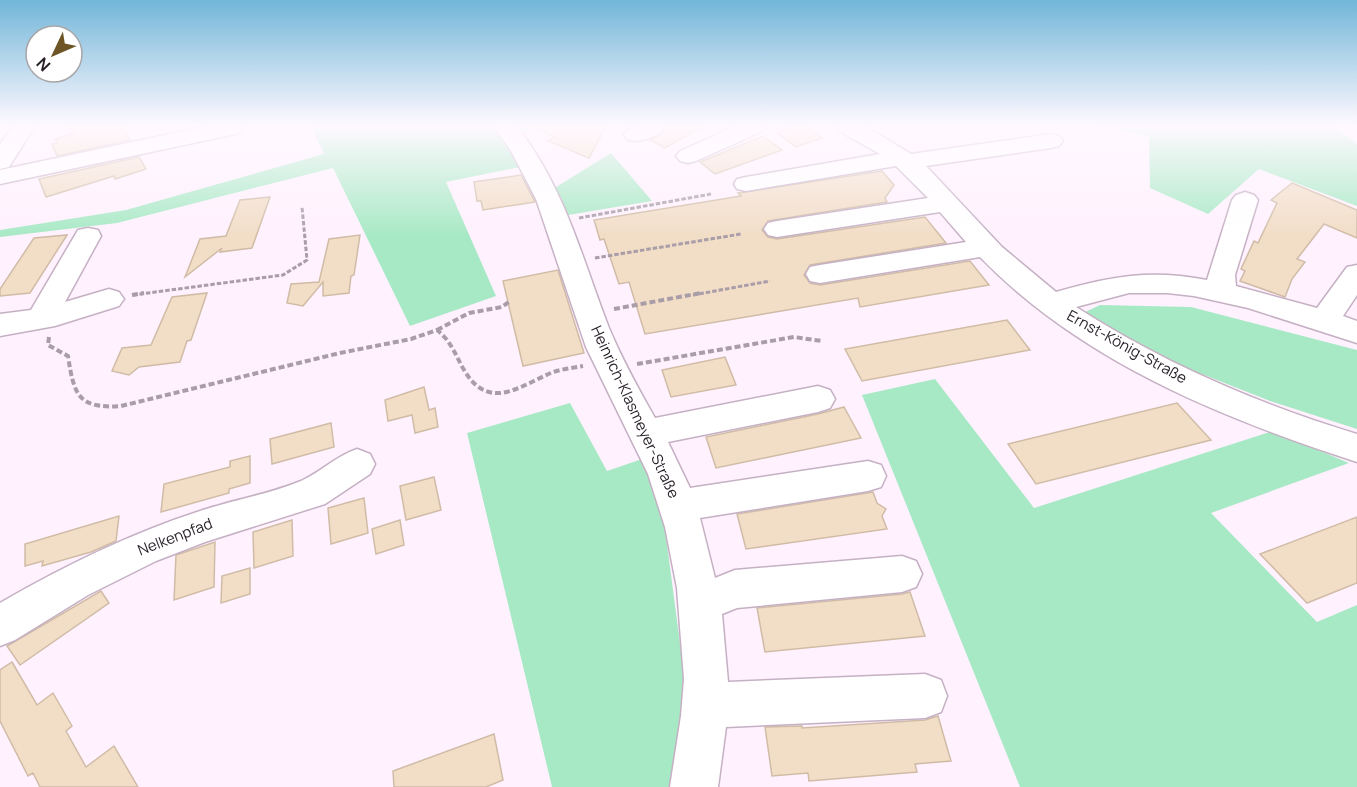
<svg xmlns="http://www.w3.org/2000/svg" width="1357" height="787" font-family="Manrope,sans-serif">
<rect width="100%" height="100%" fill="#fff1fe"/>
<!-- green -->
<g fill="#a8e9c5">
<polygon points="311,126 544,126 501,139 520,167 446,182 496,296 410,326 333,168 117,223 0,237 0,230 126,210 324,154"/>
<polygon points="1097,126 1334,126 1357,144 1357,206 1259,169 1208,214 1150,188 1149,136"/>
<polygon points="611,153 652,201 568,215 553,189"/>
<polygon points="1100,305 1191,307 1357,350 1357,429 1270,401 1141,350 1083,313"/>
<polygon points="935,379 1034,508 1273,431 1349,463 1211,513 1317,622 1357,605 1357,787 1020,787 862,395"/>
<polygon points="570,403 607,471 645,458 663,514 686,689 676,787 552,787 467,433"/>
</g>
<!-- building -->
<g fill="#f2ddc7" stroke="#d0bca6" stroke-width="1.5">
<polygon points="70,126 122,126 130,140 57,156 52,144 57,143 55,139 74,133"/>
<polygon points="533,126 606,126 589,158 548,141 555,137"/>
<polygon points="667,126 704,126 665,148 650,140 660,135"/>
<polygon points="797,126 805,126 822,138 796,147 777,133"/>
<polygon points="763,136 782,150 715,174 700,162"/>
<polygon points="139,157 146,169 115,179 114,176 46,197 39,179"/>
<polygon points="882,171 894,185 885,198 887,202 768,221 762,230 768,237 777,239 925,217 946,243 810,265 804,275 810,283 820,285 970,261 989,285 860,307 858,298 645,334 629,282 619,284 604,239 600,240 594,220 741,196 738,193"/>
<polygon points="521,175 535,202 483,210 481,201 477,201 474,182"/>
<polygon points="1292,183 1357,210 1357,238 1324,224 1297,259 1305,262 1292,279 1285,297 1240,281 1245,271 1241,269 1254,241 1258,243 1277,203 1271,200"/>
<polygon points="270,197 252,248 220,252 222,248 185,277 200,239 226,236 240,200"/>
<polygon points="67,235 30,293 0,296 0,289 34,238"/>
<polygon points="360,235 354,275 351,276 349,293 323,296 323,282 303,306 287,303 291,284 319,282 329,239"/>
<polygon points="558,270 584,353 523,366 503,281"/>
<polygon points="207,293 191,340 187,341 180,362 139,367 129,375 112,371 122,348 151,345 172,297"/>
<polygon points="1007,320 1030,350 862,381 845,349"/>
<polygon points="725,357 736,385 671,397 662,370"/>
<polygon points="424,387 429,410 435,408 438,427 415,433 412,415 388,421 385,400"/>
<polygon points="1177,403 1211,440 1036,484 1008,444"/>
<polygon points="844,407 861,438 716,468 706,437 818,414"/>
<polygon points="331,423 334,447 272,464 270,439"/>
<polygon points="250,456 250,483 229,489 229,493 161,512 164,484 230,467 230,461"/>
<polygon points="434,477 441,510 406,520 400,486"/>
<polygon points="873,492 877,503 886,509 882,516 887,529 746,549 737,514"/>
<polygon points="364,498 368,533 331,544 328,508"/>
<polygon points="119,516 116,541 91,552 42,566 43,561 25,566 25,544"/>
<polygon points="1357,517 1357,583 1307,603 1260,554"/>
<polygon points="292,520 293,556 254,568 253,532"/>
<polygon points="400,520 404,545 376,554 372,529"/>
<polygon points="215,542 214,587 174,600 176,555"/>
<polygon points="250,568 250,594 221,603 222,576"/>
<polygon points="101,591 109,603 20,665 7,646"/>
<polygon points="910,592 925,636 765,652 757,608 902,594"/>
<polygon points="12,662 37,705 53,693 72,726 66,731 86,767 114,746 138,787 40,787 33,773 28,776 0,721 0,670"/>
<polygon points="938,716 951,761 915,764 917,772 809,781 808,773 772,776 765,727 802,726 802,728 925,720"/>
<polygon points="494,734 503,780 486,787 394,787 393,771"/>
</g>
<g fill="none" stroke-linecap="round" stroke-linejoin="round">
<!-- minor casing -->
<g stroke="#c5b0c4" stroke-width="3">
<g id="minor">
<polygon points="13,126 35,126 9,167 0,169 0,144"/>
<polygon points="208,126 241,126 242,128 239,133 231,135 0,184 0,170"/>
<path d="M494 126H517C567 193 580 253 609 328 622 359 638 388 655 418L818 386 830 390 835 399 830 408 818 412 668 442 690 488 868 461 881 465 886 476 881 487 868 491 700 518 715 578 735 570 902 556 916 561 922 574 916 587 902 592 737 608 722 614 728 682 925 674 941 680 947 696 941 712 925 718 726 727 718 787H670L681 716 684 679 677 588 665 527 648 474 586 347 536 199 511 151Z"/>
<path d="M636 126H665C658 137 641 143 628 140L624 135 628 130Z"/>
<polygon points="736,126 766,126 763,131 696,161 688,163 680,161 676,156 680,151"/>
<path d="M836 126H865L911 154 1051 134 1059 136 1063 141 1059 146 1051 148 926 166 1002 247 1056 292C1110 276 1151 269 1207 280L1232 200 1236 195 1245 192 1254 195 1258 200 1235 275 1236 286 1317 308 1347 267 1357 265V295L1343 316 1357 321V343L1248 308 1194 296 1167 293H1129L1076 307C1163 363 1258 404 1357 434V462C1221 418 1081 361 980 257L820 283 810 281 806 274 810 267 820 265 966 242 940 212 777 237 768 235 764 229 768 223 777 221 928 198 896 166 746 191 737 189 734 184 737 179 746 177 880 154 839 131Z"/>
<polygon points="88,228 98,230 101,236 65,302 109,289 119,292 124,299 119,306 55,326 0,336 0,314 31,310 78,230"/>
<path d="M357 449 370 454 375 464 370 474 325 504 205 542 156 561 88 595 15 640 0 646V603C64 566 129 534 200 511 232 500 270 494 301 481 321 472 336 456 357 449Z"/>
</g>
</g>
<!-- path-far1 -->
<g stroke="#a99da8" stroke-width="3" stroke-dasharray="4.5 2" stroke-linecap="butt">
<polyline points="579,218 711,194"/>
<polyline points="595,258 741,234"/>
<polyline points="133,295 283,275 307,260 302,207"/>
<polyline points="693,295 770,281"/>
</g>
<!-- path -->
<g stroke="#a99da8" stroke-width="4" stroke-dasharray="6 3" stroke-linecap="butt">
<polyline points="132,295 144,293"/>
<polyline points="614,309 701,293"/>
<polyline points="437,330 469,313 502,307 510,301"/>
<path d="M49 337 48 345 68 356C74 395 78 409 121 406L340 353 411 339 437 330C455 344 457 363 471 380 495 408 524 384 551 373 561 369 572 368 583 366"/>
<polyline points="637,364 794,337 822,341"/>
</g>
<!-- minor -->
<use href="#minor" fill="#fff" fill-rule="evenodd"/>
</g>
<!-- sky -->
<linearGradient id="sky" x2="0" y2="1"><stop stop-color="#72b6d9"/><stop offset="0.53" stop-color="#fff9ff"/><stop offset="1" stop-color="#fff9ff" stop-opacity="0"/></linearGradient>
<rect width="1357" height="236" fill="url(#sky)"/>
<g text-anchor="middle" stroke-width="4.5" stroke-linejoin="round" paint-order="stroke">
<!-- street labels -->
<g font-size="15" fill="#261e26" stroke="#fff">
<text transform="translate(1127 347) rotate(29)" y="5">Ernst-König-Straße</text>
<text transform="translate(635 412) rotate(65)" y="5">Heinrich-Klasmeyer-Straße</text>
<text transform="translate(175 537) rotate(-21)" y="5">Nelkenpfad</text>
</g>
</g>
<!-- north arrow -->
<g transform="translate(54 54) rotate(226)"><circle r="28" fill="#ffffff" stroke="#a8a5a8" stroke-width="1.5"/>
<path d="M0-4.5L10 22L0 15L-10 22Z" fill="#6d5526"/>
<text y="-9" font-size="16" font-weight="bold" text-anchor="middle" fill="#261e26">N</text>
</g>
</svg>
